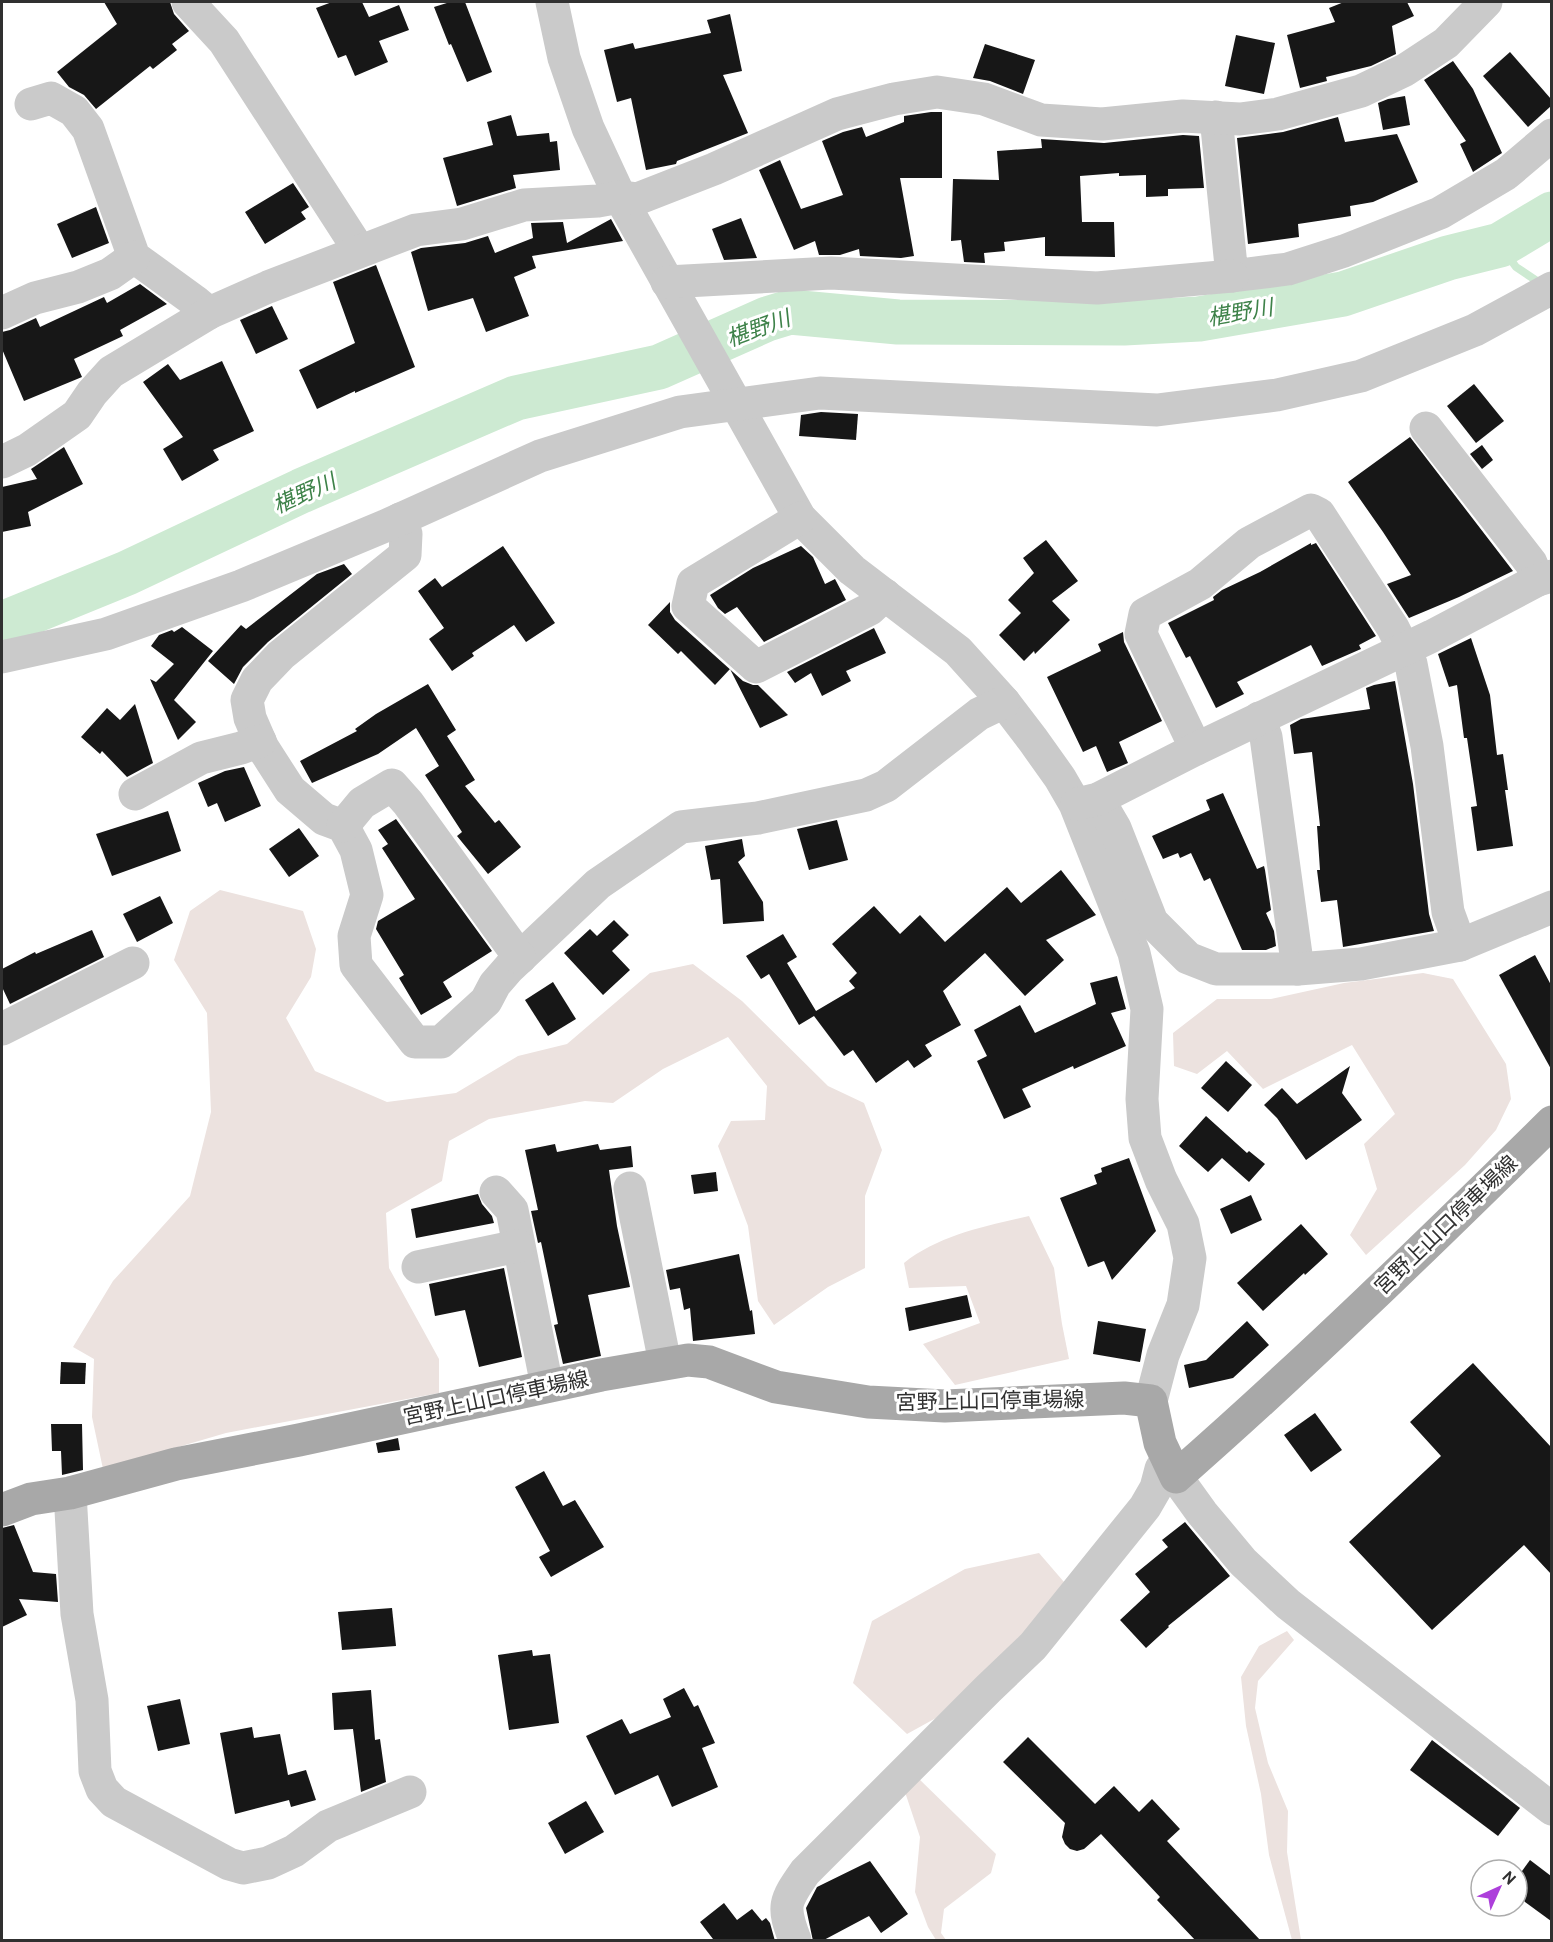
<svg xmlns="http://www.w3.org/2000/svg" width="1553" height="1942" font-family="Cabin,'Noto Sans JP',sans-serif">
<rect width="100%" height="100%" fill="#fff"/>
<!-- green -->
<g fill="#ece2df">
<polygon points="220,890 303,911 316,949 311,977 286,1018 315,1071 387,1102 456,1093 518,1056 567,1044 650,973 693,964 742,1001 828,1086 864,1103 882,1150 865,1196 865,1268 828,1287 774,1325 758,1301 748,1226 718,1146 731,1121 765,1120 767,1086 728,1037 663,1069 613,1103 585,1101 489,1119 449,1141 442,1181 386,1213 389,1268 439,1359 439,1393 226,1433 103,1469 92,1417 94,1359 73,1347 113,1281 190,1196 211,1112 207,1013 174,960 190,911"/>
<polygon points="1423,973 1453,979 1506,1064 1511,1099 1496,1130 1465,1165 1366,1255 1350,1235 1377,1189 1364,1144 1395,1114 1352,1045 1263,1089 1227,1051 1197,1074 1174,1066 1173,1033 1217,999 1271,999 1344,983"/>
<path d="M1029 1216 1054 1268 1062 1324 1069 1359 955 1385 923 1344 980 1323 966 1286 909 1288 904 1263C939 1235 986 1226 1029 1216Z"/>
<polygon points="1039,1553 1064,1582 1031,1626 936,1718 907,1734 853,1683 872,1621 965,1569"/>
<polygon points="1287,1631 1294,1640 1258,1681 1255,1708 1268,1763 1288,1811 1287,1852 1301,1940 1292,1940 1269,1855 1261,1794 1246,1726 1241,1677 1259,1646"/>
<polygon points="917,1777 996,1854 991,1873 944,1909 941,1933 946,1940 936,1940 928,1927 915,1892 920,1837 904,1789"/>
</g>
<g fill="none" stroke-linecap="round" stroke-linejoin="round">
<!-- stream -->
<polyline stroke="#cdead2" stroke-width="8" points="1500,245 1516,267 1543,285"/>
<!-- river -->
<polyline stroke="#cdead2" stroke-width="45" points="2,624 127,573 301,491 516,398 659,367 767,319 790,312 898,322 1124,323 1199,319 1343,294 1448,258 1500,245 1552,214"/>
</g>
<!-- building -->
<g fill="#171717">
<polygon points="104,2 170,2 174,14 189,31 172,44 177,50 153,69 150,66 96,109 84,95 69,87 57,72 117,24"/>
<polygon points="332,2 362,2 369,17 399,5 409,30 379,41 388,62 355,76 346,55 338,58 316,8"/>
<polygon points="450,2 465,2 492,72 467,82 451,44 449,45 434,7"/>
<polygon points="1344,2 1407,2 1414,16 1392,26 1396,54 1371,66 1326,77 1327,81 1300,88 1287,35 1335,22 1329,8"/>
<polygon points="730,14 742,71 723,75 748,133 677,161 676,164 646,170 631,98 617,102 604,50 633,43 635,49 711,33 707,20"/>
<polygon points="1236,35 1275,43 1264,94 1225,86"/>
<polygon points="985,44 1035,60 1023,94 990,81 973,78"/>
<polygon points="1510,52 1551,99 1551,106 1528,127 1483,76"/>
<polygon points="1453,61 1473,89 1502,153 1473,172 1460,144 1466,141 1424,80"/>
<polygon points="1405,96 1410,125 1383,130 1378,103 1388,99"/>
<polygon points="931,112 942,112 942,178 900,178 914,256 901,258 860,256 859,249 840,255 819,255 815,241 794,250 759,170 780,160 801,209 843,195 822,141 843,132 862,127 866,137 904,122 904,116"/>
<polygon points="511,115 517,136 549,133 550,142 557,141 560,170 513,175 516,188 457,206 443,158 493,145 487,122"/>
<polygon points="1338,117 1345,142 1397,134 1418,182 1373,202 1350,206 1351,216 1298,224 1299,237 1248,244 1237,138 1283,132"/>
<polygon points="1183,135 1199,136 1204,188 1168,189 1168,196 1146,197 1146,175 1119,176 1119,173 1080,176 1082,222 1114,222 1115,257 1045,256 1045,237 1004,242 1005,251 984,253 985,263 964,262 961,240 951,241 953,179 999,180 997,151 1042,148 1041,139 1104,143"/>
<polygon points="293,183 309,207 301,212 306,219 265,244 245,212"/>
<polygon points="96,207 109,243 72,258 57,224"/>
<polygon points="741,218 757,258 724,260 712,229"/>
<polygon points="611,219 623,241 532,256 536,268 514,277 529,316 486,332 473,298 428,311 411,252 421,248 465,243 488,236 495,253 533,238 531,223 563,222 567,243"/>
<polygon points="376,265 415,367 355,393 355,391 317,409 299,370 355,343 333,282"/>
<polygon points="140,284 167,304 120,330 123,336 74,359 82,377 24,401 2,349 2,332 10,330 36,318 40,327 104,297 107,303"/>
<polygon points="272,306 288,339 256,354 240,320"/>
<polygon points="222,361 254,431 213,450 219,460 182,481 163,449 183,437 143,382 168,364 180,380"/>
<polygon points="1474,384 1504,421 1476,443 1447,406"/>
<polygon points="821,412 858,414 856,440 799,436 801,415"/>
<polygon points="1410,437 1513,571 1459,597 1409,618 1387,584 1411,575 1383,532 1348,482"/>
<polygon points="1482,445 1493,460 1482,469 1470,454"/>
<polygon points="64,447 83,484 28,512 31,526 2,532 2,487 37,479 31,469"/>
<polygon points="1046,540 1078,581 1052,601 1070,620 1035,654 1034,651 1024,661 999,635 1021,613 1008,600 1034,573 1023,558"/>
<polygon points="1311,543 1311,545 1316,543 1376,636 1359,645 1361,649 1322,666 1311,645 1237,682 1244,694 1216,708 1190,656 1186,658 1168,623 1214,600 1213,597 1222,590 1260,572"/>
<polygon points="503,546 555,623 526,642 514,625 472,653 474,656 452,671 429,639 444,628 418,591 435,578 442,587"/>
<polygon points="801,546 813,557 825,584 835,579 846,600 764,642 737,607 725,614 718,608 710,595 753,568"/>
<polygon points="344,564 352,574 268,642 243,667 234,684 208,661 241,625 246,629 317,574"/>
<polygon points="670,602 670,612 675,620 743,681 753,685 758,685 788,715 760,728 730,669 715,685 681,651 678,654 648,625"/>
<polygon points="182,627 213,651 174,700 196,722 178,740 150,679 156,682 174,664 151,646 159,635 172,630 174,632"/>
<polygon points="874,628 886,653 846,671 851,681 822,696 811,673 795,683 787,672"/>
<polygon points="1123,632 1124,642 1162,721 1119,742 1128,763 1107,772 1096,746 1083,752 1047,677 1101,651 1098,644"/>
<polygon points="1471,638 1490,695 1497,755 1503,754 1508,790 1505,790 1513,846 1477,851 1471,807 1477,806 1467,738 1464,738 1457,685 1449,687 1438,654"/>
<polygon points="1395,681 1413,784 1429,914 1434,931 1343,947 1337,900 1321,902 1317,870 1320,870 1317,826 1320,826 1312,752 1294,754 1290,725 1301,719 1370,709 1366,688 1374,685"/>
<polygon points="428,684 456,730 447,736 475,780 465,786 495,823 499,820 521,847 488,874 457,836 462,832 425,775 439,766 416,728 378,754 312,783 300,761 357,731 355,729 376,714"/>
<polygon points="135,704 153,763 127,777 102,751 100,754 81,737 107,708 120,720"/>
<polygon points="244,767 261,806 225,822 217,803 208,807 198,783 225,771"/>
<polygon points="1223,793 1257,869 1264,866 1265,870 1271,910 1266,913 1274,931 1276,946 1266,950 1242,950 1210,878 1204,881 1191,853 1180,858 1178,853 1163,859 1152,836 1210,810 1206,800"/>
<polygon points="168,811 181,851 112,876 96,834"/>
<polygon points="396,819 492,951 443,982 452,997 421,1015 399,978 404,975 376,929 378,921 415,899 382,848 388,844 378,830"/>
<polygon points="837,820 848,860 809,870 797,829"/>
<polygon points="299,828 319,856 289,877 269,849"/>
<polygon points="742,839 745,856 738,862 763,902 764,921 723,924 720,879 711,880 705,846"/>
<polygon points="1061,870 1096,915 1046,940 1064,960 1025,996 985,953 943,991 961,1025 925,1045 932,1056 914,1068 908,1060 876,1083 853,1050 844,1056 814,1016 799,1025 769,974 761,979 746,956 783,934 797,957 787,963 816,1011 855,988 849,981 857,973 832,944 874,906 900,934 920,915 945,942 1007,887 1021,903"/>
<polygon points="160,896 173,923 137,942 123,914"/>
<polygon points="614,920 629,935 612,951 630,970 603,995 564,953 590,929 597,936"/>
<polygon points="92,930 104,957 10,1004 2,987 2,969 35,952 36,954"/>
<polygon points="1535,955 1551,985 1551,1069 1499,975"/>
<polygon points="1117,976 1126,1009 1111,1013 1126,1046 1074,1069 1073,1066 1022,1089 1031,1107 1004,1119 977,1061 987,1056 974,1030 1020,1005 1035,1033 1096,1004 1090,983"/>
<polygon points="553,982 576,1019 548,1036 525,1000"/>
<polygon points="1226,1061 1252,1085 1228,1112 1201,1088"/>
<polygon points="1350,1066 1342,1093 1362,1120 1306,1160 1277,1118 1264,1105 1282,1088 1297,1104"/>
<polygon points="1206,1116 1247,1153 1249,1151 1265,1164 1249,1182 1222,1158 1208,1172 1179,1146"/>
<polygon points="555,1144 557,1152 598,1144 600,1150 631,1146 633,1167 609,1170 617,1226 630,1287 588,1295 601,1356 563,1364 554,1325 558,1324 541,1242 538,1243 531,1211 538,1210 525,1150"/>
<polygon points="1129,1158 1156,1231 1112,1280 1104,1261 1088,1267 1060,1198 1097,1184 1094,1175 1102,1172 1101,1168"/>
<polygon points="716,1172 718,1191 694,1194 691,1175"/>
<polygon points="478,1194 482,1204 492,1216 494,1223 416,1238 411,1209"/>
<polygon points="1251,1195 1262,1220 1231,1234 1220,1209"/>
<polygon points="1301,1224 1328,1254 1305,1275 1304,1273 1263,1311 1237,1283"/>
<polygon points="739,1254 750,1311 752,1310 755,1334 693,1341 690,1308 684,1310 680,1288 670,1290 666,1270"/>
<polygon points="504,1268 522,1357 479,1367 465,1310 435,1316 429,1284"/>
<polygon points="967,1295 972,1317 909,1331 905,1308"/>
<polygon points="1098,1321 1146,1329 1140,1362 1093,1354"/>
<polygon points="1247,1321 1269,1345 1233,1378 1189,1388 1184,1365 1206,1360"/>
<polygon points="61,1362 86,1363 85,1384 60,1384"/>
<polygon points="1473,1363 1551,1447 1551,1574 1524,1545 1432,1630 1349,1542 1441,1456 1410,1422"/>
<polygon points="1315,1413 1342,1450 1311,1472 1284,1435"/>
<polygon points="51,1424 82,1424 83,1470 62,1475 61,1451 52,1451"/>
<polygon points="398,1438 400,1450 378,1453 376,1443"/>
<polygon points="544,1471 563,1506 575,1500 604,1547 551,1577 539,1557 550,1551 515,1487"/>
<polygon points="1185,1522 1230,1576 1168,1626 1169,1627 1146,1648 1120,1620 1150,1592 1135,1574 1168,1547 1162,1540"/>
<polygon points="14,1525 33,1572 56,1574 58,1602 19,1599 27,1615 2,1627 2,1528"/>
<polygon points="392,1608 396,1646 342,1650 338,1612"/>
<polygon points="532,1650 533,1656 550,1654 559,1723 509,1730 498,1655"/>
<polygon points="684,1688 694,1707 698,1705 715,1743 702,1748 718,1787 672,1807 658,1775 615,1795 586,1736 622,1719 630,1734 671,1717 663,1699"/>
<polygon points="371,1690 375,1740 380,1739 386,1782 361,1792 353,1729 334,1730 332,1693"/>
<polygon points="180,1699 190,1744 158,1751 147,1706"/>
<polygon points="252,1727 254,1738 280,1734 288,1775 306,1770 316,1800 291,1807 289,1800 235,1814 220,1733"/>
<polygon points="1028,1737 1095,1804 1114,1786 1139,1812 1152,1799 1180,1829 1167,1841 1261,1941 1196,1941 1157,1900 1160,1897 1101,1834 1084,1849 1077,1851 1070,1849 1065,1844 1062,1837 1065,1823 1003,1762"/>
<polygon points="1432,1740 1520,1808 1498,1836 1410,1770"/>
<polygon points="586,1801 604,1832 565,1854 548,1823"/>
<polygon points="1530,1860 1551,1876 1551,1921 1517,1896 1517,1878"/>
<polygon points="870,1861 908,1914 881,1933 869,1916 822,1941 813,1941 806,1908 817,1887"/>
<polygon points="724,1903 737,1920 752,1909 762,1921 766,1918 770,1923 775,1941 711,1941 713,1939 700,1922"/>
</g>
<g fill="none" stroke-linecap="round" stroke-linejoin="round">
<!-- minor -->
<g stroke="#cacaca" stroke-width="33">
<polyline points="188,2 224,41 359,250"/>
<polyline points="552,2 564,58 588,128 620,197 800,518 852,570 958,651 1004,702 1033,740 1060,778 1075,804 1134,953 1147,1009 1142,1099 1145,1138 1161,1180 1183,1224 1190,1258 1183,1305 1163,1355 1151,1401"/>
<polyline points="31,104 51,98 74,111 88,129 134,257 196,302 209,313"/>
<polyline points="1216,117 1232,276 1288,269 1344,251 1440,213 1506,174 1552,135"/>
<polyline points="667,282 831,273 1097,288 1232,276"/>
<polyline points="2,313 35,298 78,287 110,274 134,257"/>
<polyline points="1426,428 1531,563 1538,580"/>
<polyline points="2,462 27,450 77,415 92,393 111,372 209,313 268,287 416,230 462,224 524,205 598,201 620,197 637,199 714,169 837,114 894,99 937,92 984,99 1041,120 1102,124 1183,116 1240,119 1278,114 1361,91 1405,70 1446,43 1486,2"/>
<polyline points="800,518 693,583 688,606 756,667 870,609 885,595"/>
<polyline points="400,519 406,534 405,555 281,655 257,680 247,700 250,718 263,748 290,790 324,819 343,826 356,850 367,895 354,936 356,965 415,1042 441,1042 486,1001 495,984 509,968 598,884 681,827 758,818 866,795 886,786 979,714 1004,702"/>
<polyline points="2,657 106,634 241,586 385,526 540,456 680,412 820,393 1157,410 1277,395 1361,376 1475,330 1552,288"/>
<polyline points="1259,718 1266,737 1298,969"/>
<polyline points="1196,749 1141,634 1145,614 1200,584 1249,543 1311,510 1319,514 1393,628 1411,664 1427,746 1448,912 1460,945"/>
<polyline points="135,794 201,758 241,748 260,741"/>
<polyline points="1098,799 1115,828 1152,922 1188,958 1216,969 1298,969 1361,964 1460,945 1552,907"/>
<polyline points="1077,804 1098,799 1196,749 1432,636 1538,580 1552,576"/>
<polyline points="343,826 362,803 392,785 408,803 520,958"/>
<polyline points="2,1029 133,963"/>
<polyline points="630,1188 665,1363"/>
<polyline points="496,1192 512,1210 547,1386"/>
<polyline points="418,1267 518,1246"/>
<polyline points="1176,1477 1202,1513 1243,1562 1288,1604 1552,1809"/>
<polyline points="70,1493 77,1614 92,1700 95,1771 102,1789 114,1802 229,1864 243,1868 268,1863 294,1851 328,1826 410,1792"/>
<path d="M795 1940C782 1906 784 1902 805 1872L988 1689 1033 1646 1145 1507 1156 1488 1161 1469 1167 1460"/>
</g>
<!-- major -->
<path stroke="#a8a8a8" stroke-width="33" d="M2 1510 31 1499 70 1493 176 1464 299 1440 601 1375 688 1360 709 1362 776 1387 868 1402 945 1406 1124 1398 1151 1401 1160 1443 1176 1477C1306 1363 1429 1243 1552 1122"/>
</g>
<g text-anchor="middle" stroke-width="6" stroke-linejoin="round" paint-order="stroke">
<!-- street labels -->
<g font-size="21" fill="#303030" stroke="#fff">
<text transform="translate(1446 1225) rotate(-44)" y="7">宮野上山口停車場線</text>
<text transform="translate(496 1398) rotate(-12)" y="7">宮野上山口停車場線</text>
<text transform="translate(990 1401) rotate(-1)" y="7">宮野上山口停車場線</text>
</g>
<!-- water labels -->
<g font-size="22" font-style="italic" fill="#3e8249" stroke="#fff">
<text transform="translate(1240 312) rotate(-10)" y="8">椹野川</text>
<text transform="translate(758 328) rotate(-20)" y="8">椹野川</text>
<text transform="translate(304 493) rotate(-24)" y="8">椹野川</text>
</g>
</g>
<!-- border -->
<rect width="1553" height="1942" fill="none" stroke="#303030" stroke-width="6"/>
<!-- north arrow -->
<g transform="translate(1499 1888) rotate(45)"><circle r="28" fill="#ffffff" stroke="#acacac" stroke-width="1.5"/>
<path d="M0-4.5L10 22L0 15L-10 22Z" fill="#ad3fdb"/>
<text y="-9" font-size="16" font-weight="bold" text-anchor="middle" fill="#303030">N</text>
</g>
</svg>
